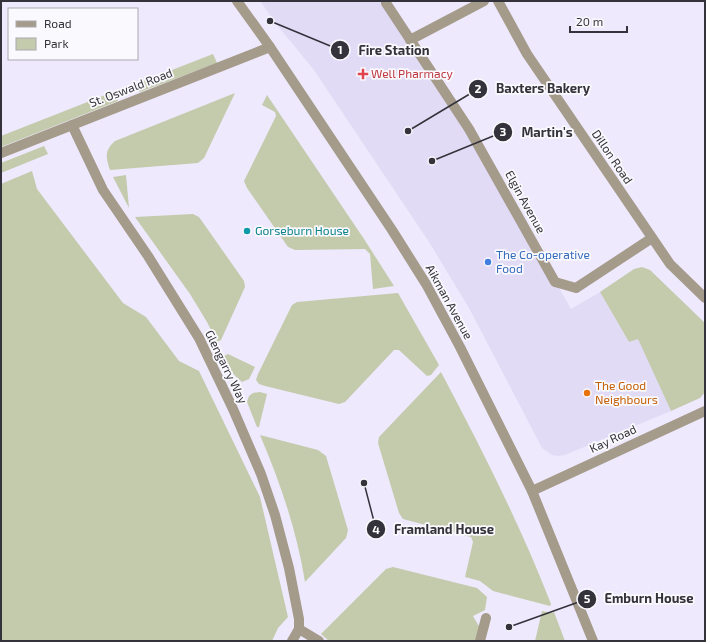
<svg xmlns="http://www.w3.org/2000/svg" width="706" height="642" font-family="'Exo 2',sans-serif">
<rect width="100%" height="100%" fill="#eee9fd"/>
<!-- built -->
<polygon fill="#e2dbf6" points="260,1 390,1 469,129 571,309 600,292 629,342 638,338 671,411 565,455 558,456 552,455 542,448 469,308 429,242 314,70 277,25"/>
<!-- green -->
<g fill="#c3cbac">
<polygon points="213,54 217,63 140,92 131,86"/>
<polygon points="118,90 118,101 1,147 1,136"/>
<path d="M235 93 204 158 198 163 110 170C106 157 104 151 115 141Z"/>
<polygon points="267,95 364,239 394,286 373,289 370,254 365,249 295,250 288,247 247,188 244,181 276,116 275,112 262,105"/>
<polygon points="44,146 48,154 1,173 1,163"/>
<polygon points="32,171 37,189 123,303 146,317 179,361 199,371 260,497 288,617 278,628 272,641 1,641 1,184"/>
<polygon points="126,175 129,208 113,177"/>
<polygon points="193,214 199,217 244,281 245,287 221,340 217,342 207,322 190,294 135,217"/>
<polygon points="642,267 650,270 705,323 705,392 700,398 671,411 638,339 629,342 600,292 634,269"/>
<polygon points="398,293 439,365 431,375 427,376 399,350 394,350 345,402 339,404 265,386 259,384 256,380 258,374 292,305 297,302"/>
<path d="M228 354 255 367 249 379 242 382C233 375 227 367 224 356Z"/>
<path d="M441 372C481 448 520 524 551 604L550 606 493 591 480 581 465 577 473 542 471 537 403 519 399 513 378 443 379 437Z"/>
<polygon points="260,392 267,394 259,427 257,427 247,402 249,396 253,393"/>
<path d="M260 435 318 450 326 456 348 530 346 538 305 582C297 531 280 482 260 435Z"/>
<polygon points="393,567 477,588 487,597 485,610 473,616 480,628 476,641 329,641 321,634 386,569"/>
<polygon points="542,611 552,613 554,612 565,641 535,641"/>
</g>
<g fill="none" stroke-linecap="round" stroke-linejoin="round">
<!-- minor -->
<g stroke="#a59b8b" stroke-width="10">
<polyline points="237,1 270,47 392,230 426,284 460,347 532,491 593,641"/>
<polyline points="498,1 527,54 670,264 705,298"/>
<polyline points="386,3 469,129 555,282 576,288 652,238"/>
<polyline points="410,40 484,1"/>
<polyline points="72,125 103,190 148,256 199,338 233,409 261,474 275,515 289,568 299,619 299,629 292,641"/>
<polyline points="1,153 270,47"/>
<polyline points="532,491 705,411"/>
<polyline points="299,629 319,641"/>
<polyline points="480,641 486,618"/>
</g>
</g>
<!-- markers -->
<path fill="#e0444e" stroke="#faf9fd" stroke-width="1.5" d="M361 68h4v4h4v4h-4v4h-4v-4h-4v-4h4z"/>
<circle fill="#0f9aa8" stroke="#faf9fd" stroke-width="1.5" cx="247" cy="231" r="4"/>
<circle fill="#3f7fe0" stroke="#faf9fd" stroke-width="1.5" cx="488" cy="262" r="4"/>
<circle fill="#e8710a" stroke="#faf9fd" stroke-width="1.5" cx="587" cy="393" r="4"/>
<g text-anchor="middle" stroke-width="3.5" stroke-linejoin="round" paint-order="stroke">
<!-- health labels -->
<g font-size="12" fill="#be3a42" stroke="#faf9fd" text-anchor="start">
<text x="371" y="78">Well Pharmacy</text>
</g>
<!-- street labels -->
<g font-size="12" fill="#34323a" stroke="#faf9fd">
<text transform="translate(131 88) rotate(-21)" y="4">St. Oswald Road</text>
<text transform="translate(612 157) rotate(56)" y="4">Dillon Road</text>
<text transform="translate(525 202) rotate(61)" y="4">Elgin Avenue</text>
<text transform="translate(449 302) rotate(61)" y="4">Aikman Avenue</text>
<text transform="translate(226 367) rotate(64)" y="4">Glengarry Way</text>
<text transform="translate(613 439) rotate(-25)" y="4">Kay Road</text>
</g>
<!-- culture labels -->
<g font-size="12" fill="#0d838f" stroke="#faf9fd" text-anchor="start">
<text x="255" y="235">Gorseburn House</text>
</g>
<!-- shop labels -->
<g font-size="12" fill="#366cbe" stroke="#faf9fd" text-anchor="start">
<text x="496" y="259">The Co-operative<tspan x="496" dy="14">Food</tspan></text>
</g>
<!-- food labels -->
<g font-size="12" fill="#c56008" stroke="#faf9fd" text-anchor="start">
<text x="595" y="390">The Good<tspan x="595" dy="14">Neighbours</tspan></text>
</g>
</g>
<!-- callouts -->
<path fill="none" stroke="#34323a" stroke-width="1.5" d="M270 21L340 50M408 131L478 89M432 161L503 132M364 483L376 529M509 627L587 599"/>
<g fill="#34323a" stroke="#faf9fd" stroke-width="1.5">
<circle cx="270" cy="21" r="4"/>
<circle cx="408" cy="131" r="4"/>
<circle cx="432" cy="161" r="4"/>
<circle cx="364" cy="483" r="4"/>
<circle cx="509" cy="627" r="4"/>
<circle cx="340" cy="50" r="10"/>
<circle cx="478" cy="89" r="10"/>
<circle cx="503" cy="132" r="10"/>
<circle cx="376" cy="529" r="10"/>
<circle cx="587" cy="599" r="10"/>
</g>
<g font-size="12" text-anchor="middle" font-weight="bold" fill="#fff">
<text x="340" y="54">1</text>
<text x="478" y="93">2</text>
<text x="503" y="136">3</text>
<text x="376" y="534">4</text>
<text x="587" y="603">5</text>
</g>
<g font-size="13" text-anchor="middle" font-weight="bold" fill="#34323a" stroke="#faf9fd" stroke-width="3.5" stroke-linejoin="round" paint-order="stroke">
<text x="394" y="55">Fire Station</text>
<text x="543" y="93">Baxters Bakery</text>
<text x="547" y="137">Martin's</text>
<text x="444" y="534">Framland House</text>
<text x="649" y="603">Emburn House</text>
</g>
<!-- border -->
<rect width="706" height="642" fill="none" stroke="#34323a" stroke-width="4"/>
<!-- legend -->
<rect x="8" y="8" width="130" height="52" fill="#faf9fd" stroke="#aba9af"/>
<rect x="16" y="21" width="20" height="6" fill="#a59b8b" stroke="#aba9af"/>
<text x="44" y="28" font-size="12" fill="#34323a">Road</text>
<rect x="16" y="38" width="20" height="12" fill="#c3cbac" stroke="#aba9af"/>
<text x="44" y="48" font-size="12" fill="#34323a">Park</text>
<!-- scale -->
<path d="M570 26v6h57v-6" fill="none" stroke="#34323a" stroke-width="2"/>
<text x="576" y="26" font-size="12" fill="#34323a" stroke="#faf9fd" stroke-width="3" paint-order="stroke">20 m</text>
</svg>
